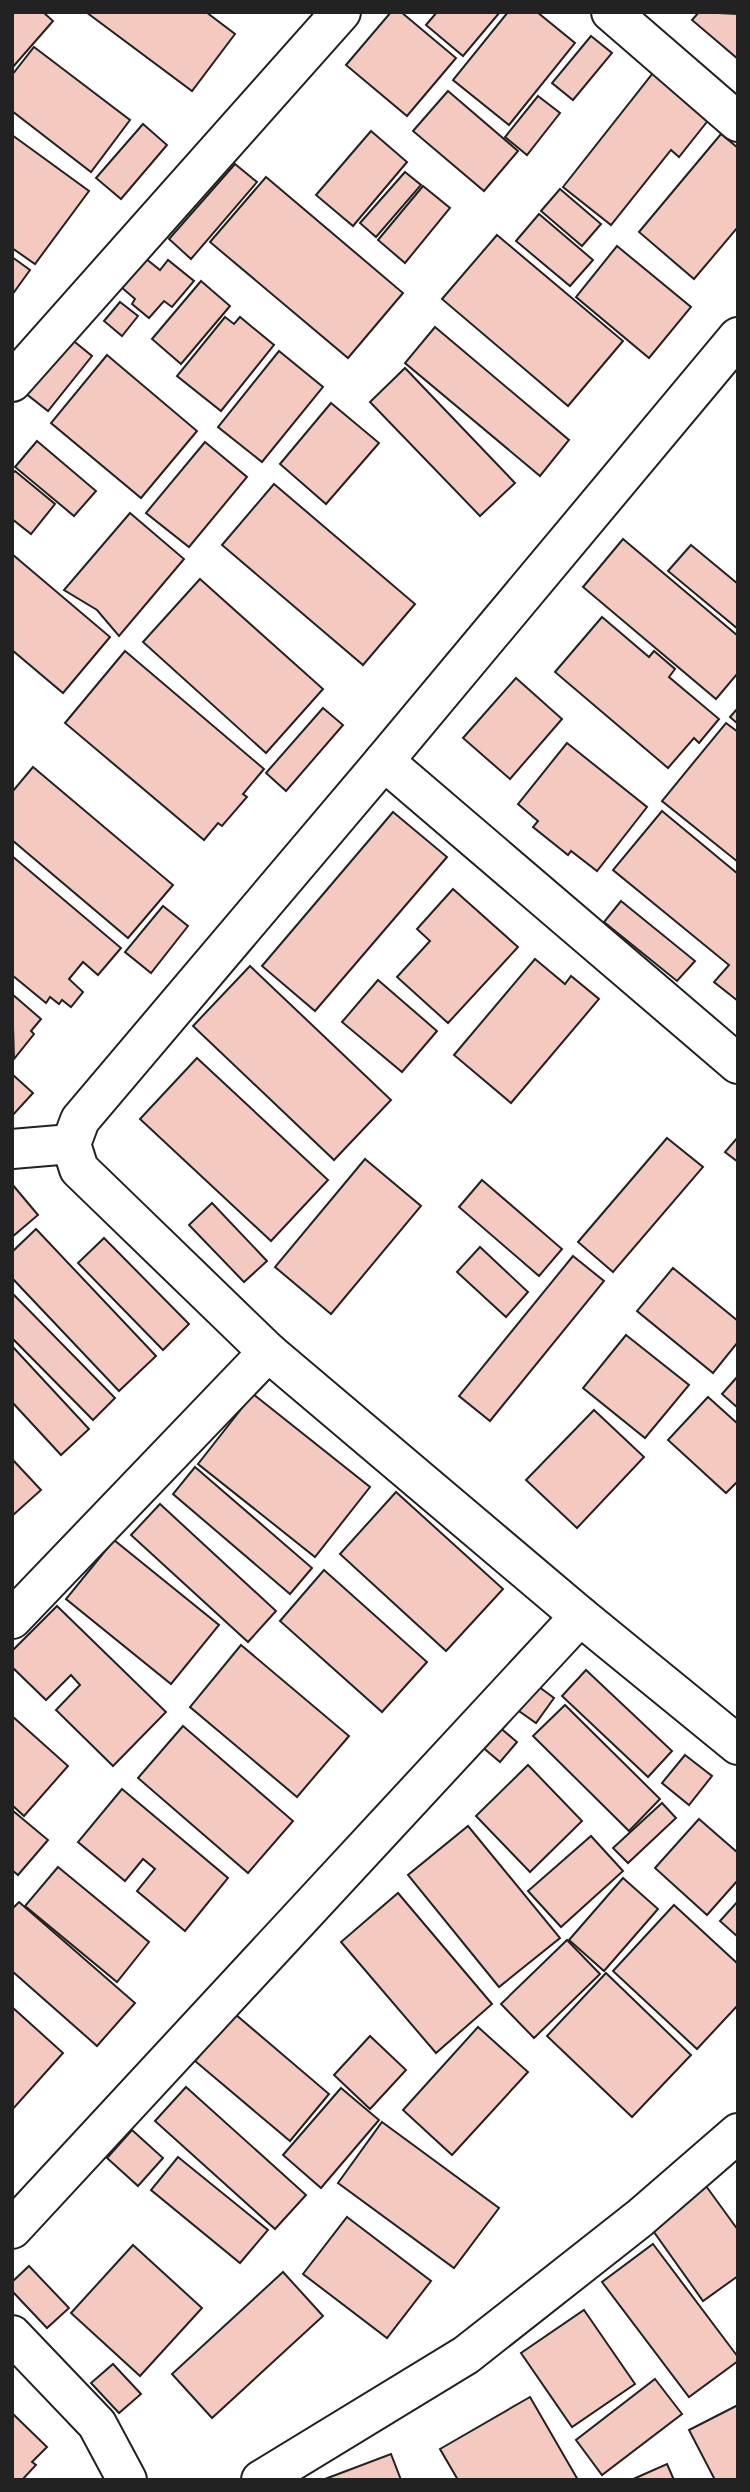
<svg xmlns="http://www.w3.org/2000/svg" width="750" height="2492" font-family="'Open Sans',sans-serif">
<rect width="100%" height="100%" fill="#fff"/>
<!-- building -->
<g fill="#f3c9c0" stroke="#222" stroke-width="2">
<polygon points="12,12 43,12 53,21 12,68"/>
<polygon points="86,12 206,12 235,34 192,91"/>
<polygon points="391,12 401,12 456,58 407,116 346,65"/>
<polygon points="437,12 500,12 463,56 426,25"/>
<polygon points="508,12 537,12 575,43 509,125 453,80"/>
<polygon points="699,12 738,14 738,59 692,20"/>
<polygon points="591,36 612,53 573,100 552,83"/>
<polygon points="34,47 130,120 91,172 12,111 12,75"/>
<polygon points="653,73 710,118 679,157 671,150 611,225 563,187"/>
<polygon points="448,91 518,151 484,191 413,131"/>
<polygon points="538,96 560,113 527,155 505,137"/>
<polygon points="143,124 167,145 121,199 96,178"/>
<polygon points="371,131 407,162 353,226 316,195"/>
<polygon points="721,134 738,148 738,227 694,279 639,232"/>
<polygon points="12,135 89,191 35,264 12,248"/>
<polygon points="235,164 257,182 191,259 169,239"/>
<polygon points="405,172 421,185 376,237 360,223"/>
<polygon points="266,177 403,293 348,358 210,242"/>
<polygon points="423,186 450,208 405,263 378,240"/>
<polygon points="560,189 601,224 582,246 541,211"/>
<polygon points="539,214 593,260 570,286 516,241"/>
<polygon points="497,235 623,341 568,406 442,299"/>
<polygon points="617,246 691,307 649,358 576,297"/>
<polygon points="12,257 30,270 12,295"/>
<polygon points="145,258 160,270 168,260 194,281 172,307 164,301 149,318 132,304 135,299 121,287"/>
<polygon points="201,281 230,306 181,364 152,339"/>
<polygon points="120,302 138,316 122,336 104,321"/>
<polygon points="225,317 234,324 240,317 274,345 221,411 177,376"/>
<polygon points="435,327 569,440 540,476 405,363"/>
<polygon points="65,334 92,356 48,411 20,389"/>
<polygon points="279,351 323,387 262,462 218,427"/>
<polygon points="107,355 197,431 141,498 51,423"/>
<polygon points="405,368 515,483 480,516 370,402"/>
<polygon points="331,403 379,443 326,504 280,464"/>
<polygon points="37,441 96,491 74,516 15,467"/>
<polygon points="205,442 247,477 189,547 146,513"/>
<polygon points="15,471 55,504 31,534 12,519 12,474"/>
<polygon points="274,484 415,604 363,665 222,545"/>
<polygon points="130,513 184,559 119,636 97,610 64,590"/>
<polygon points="623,539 738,636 738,673 716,699 583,587"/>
<polygon points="691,545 738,584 738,629 668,571"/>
<polygon points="12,554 110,637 63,693 12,650"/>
<polygon points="200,579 323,689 266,753 143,642"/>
<polygon points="602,617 649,657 654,651 675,669 669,677 719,719 699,743 694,738 668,768 555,672"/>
<polygon points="125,651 264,769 243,794 247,797 222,826 218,823 204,840 65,723"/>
<polygon points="516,678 562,719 510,779 463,738"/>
<polygon points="323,708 343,725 286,791 266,773"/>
<polygon points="738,708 738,724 730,717"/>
<polygon points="726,723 738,732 738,862 662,801"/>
<polygon points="567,743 647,807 597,871 571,851 568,855 533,827 538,821 518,804"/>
<polygon points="33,767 173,885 128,938 12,840 12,792"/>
<polygon points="662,811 738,874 738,1001 714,982 729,965 613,870"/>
<polygon points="393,812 447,857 315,1011 262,966"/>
<polygon points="12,856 121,948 98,975 83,962 69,979 83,992 71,1007 62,1000 59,1004 50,997 46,1003 12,975"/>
<polygon points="453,889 518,947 448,1023 397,977 430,941 417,929"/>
<polygon points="621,901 695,961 677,981 604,922"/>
<polygon points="163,906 188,926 151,973 125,952"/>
<polygon points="535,959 565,984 571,976 599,999 511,1103 454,1055"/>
<polygon points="250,966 391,1100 334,1160 193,1026"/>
<polygon points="378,980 437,1031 402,1072 342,1022"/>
<polygon points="12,994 41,1019 31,1031 34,1034 14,1059"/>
<polygon points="197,1058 328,1180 271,1241 140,1119"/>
<polygon points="12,1074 33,1093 12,1116"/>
<polygon points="738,1137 738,1162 725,1152"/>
<polygon points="667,1138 703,1167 613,1272 578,1242"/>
<polygon points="365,1159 421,1206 331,1314 275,1267"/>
<polygon points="482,1180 562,1249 539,1276 459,1207"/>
<polygon points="12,1184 38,1215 12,1237"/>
<polygon points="212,1203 267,1261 244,1282 189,1225"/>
<polygon points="36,1229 156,1356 119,1391 12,1278 12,1252"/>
<polygon points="104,1238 189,1324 163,1350 78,1263"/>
<polygon points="480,1247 528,1292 506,1317 457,1272"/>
<polygon points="573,1256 604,1281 490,1421 459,1396"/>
<polygon points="673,1268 738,1321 738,1342 713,1373 637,1311"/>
<polygon points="12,1293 115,1398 93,1420 12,1338"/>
<polygon points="626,1335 689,1385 645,1438 583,1388"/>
<polygon points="12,1346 89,1429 61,1455 12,1402"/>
<polygon points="738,1376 738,1408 722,1394"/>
<polygon points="253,1394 370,1487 315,1557 198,1464"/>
<polygon points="708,1397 738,1424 738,1481 726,1493 668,1440"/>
<polygon points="594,1410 644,1457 577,1528 526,1480"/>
<polygon points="12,1459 41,1490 12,1516"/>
<polygon points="195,1467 312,1568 290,1594 173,1494"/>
<polygon points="396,1492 503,1589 446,1651 340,1554"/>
<polygon points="160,1504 276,1611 248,1642 131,1535"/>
<polygon points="114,1540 219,1625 171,1684 66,1599"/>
<polygon points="324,1570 427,1662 382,1712 280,1621"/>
<polygon points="57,1606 166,1712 113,1766 56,1710 80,1685 71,1675 46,1700 12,1667 12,1651"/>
<polygon points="241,1645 349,1736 297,1797 190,1707"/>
<polygon points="586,1670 672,1751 648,1777 562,1696"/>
<polygon points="527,1678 554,1698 536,1723 509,1704"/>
<polygon points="565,1705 660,1799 629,1831 533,1736"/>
<polygon points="12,1716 68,1766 24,1816 12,1805"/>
<polygon points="491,1720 517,1742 500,1762 474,1740"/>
<polygon points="183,1726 293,1821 248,1873 138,1778"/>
<polygon points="685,1755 712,1776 689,1805 662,1783"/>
<polygon points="528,1765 582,1821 530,1872 476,1816"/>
<polygon points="122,1789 228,1878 185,1931 137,1891 155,1869 143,1859 125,1881 78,1842"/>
<polygon points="662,1803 676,1818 628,1863 613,1848"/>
<polygon points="12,1810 48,1840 18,1875 12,1870"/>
<polygon points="699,1819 738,1853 738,1880 707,1915 655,1868"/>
<polygon points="468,1826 560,1938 499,1987 408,1875"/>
<polygon points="591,1836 623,1871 561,1927 528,1891"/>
<polygon points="58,1867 149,1942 117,1982 25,1906"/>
<polygon points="623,1878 658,1909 604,1971 569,1940"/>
<polygon points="398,1893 492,2004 436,2053 341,1942"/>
<polygon points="738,1901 738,1937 720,1921"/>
<polygon points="19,1902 135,2003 97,2046 12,1971 12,1909"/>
<polygon points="674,1905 738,1964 738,2005 697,2049 613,1971"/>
<polygon points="567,1940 600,1974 534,2038 501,2004"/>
<polygon points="606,1973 691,2055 632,2117 547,2036"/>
<polygon points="12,2007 63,2053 12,2110"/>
<polygon points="235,2014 329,2094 290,2141 195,2061"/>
<polygon points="478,2027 528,2072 452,2155 403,2110"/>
<polygon points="370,2036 406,2070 370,2109 334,2075"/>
<polygon points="186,2087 306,2195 275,2229 155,2121"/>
<polygon points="341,2088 379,2120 321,2188 283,2155"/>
<polygon points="382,2122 499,2208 454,2268 338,2183"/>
<polygon points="132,2130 163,2158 138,2186 107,2158"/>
<polygon points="178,2157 268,2230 240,2263 151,2190"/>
<polygon points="706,2186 738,2230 738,2276 703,2301 649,2225"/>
<polygon points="347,2217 431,2281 387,2338 303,2274"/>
<polygon points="653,2244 738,2357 738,2361 689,2397 602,2282"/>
<polygon points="133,2245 202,2308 140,2376 71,2313"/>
<polygon points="29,2266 69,2308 47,2328 12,2291 12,2282"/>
<polygon points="283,2272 323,2316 212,2418 172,2374"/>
<polygon points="584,2310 635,2384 572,2427 521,2353"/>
<polygon points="113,2364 141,2394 119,2413 91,2383"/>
<polygon points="655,2379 682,2414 602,2475 576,2440"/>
<polygon points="530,2397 578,2480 458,2480 440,2449"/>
<polygon points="738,2405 738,2480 715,2480 689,2430"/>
<polygon points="12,2413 47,2447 32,2462 36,2465 22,2480 12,2480"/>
<polygon points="391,2454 401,2480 325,2479"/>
<polygon points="667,2464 674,2480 631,2480"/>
</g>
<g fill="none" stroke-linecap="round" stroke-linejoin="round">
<!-- minor casing -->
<g stroke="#222" stroke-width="42">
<g id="minor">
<polyline points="611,12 738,122"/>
<polyline points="738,337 384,761 80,1120 71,1144 79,1169 268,1352 580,1616 738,1745"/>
<polyline points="12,382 341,12"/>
<polyline points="384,761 738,1064"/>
<polyline points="12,1149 71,1144"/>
<polyline points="12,1619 268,1352"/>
<polyline points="12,2229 580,1616"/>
<polyline points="12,2335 97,2424 127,2480"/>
<polyline points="261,2480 466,2355 640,2218 738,2133"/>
</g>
</g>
<!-- minor -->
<use href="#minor" stroke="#fff" stroke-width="38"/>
</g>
<!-- border -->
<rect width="750" height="2492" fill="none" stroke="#222222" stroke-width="28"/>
</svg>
